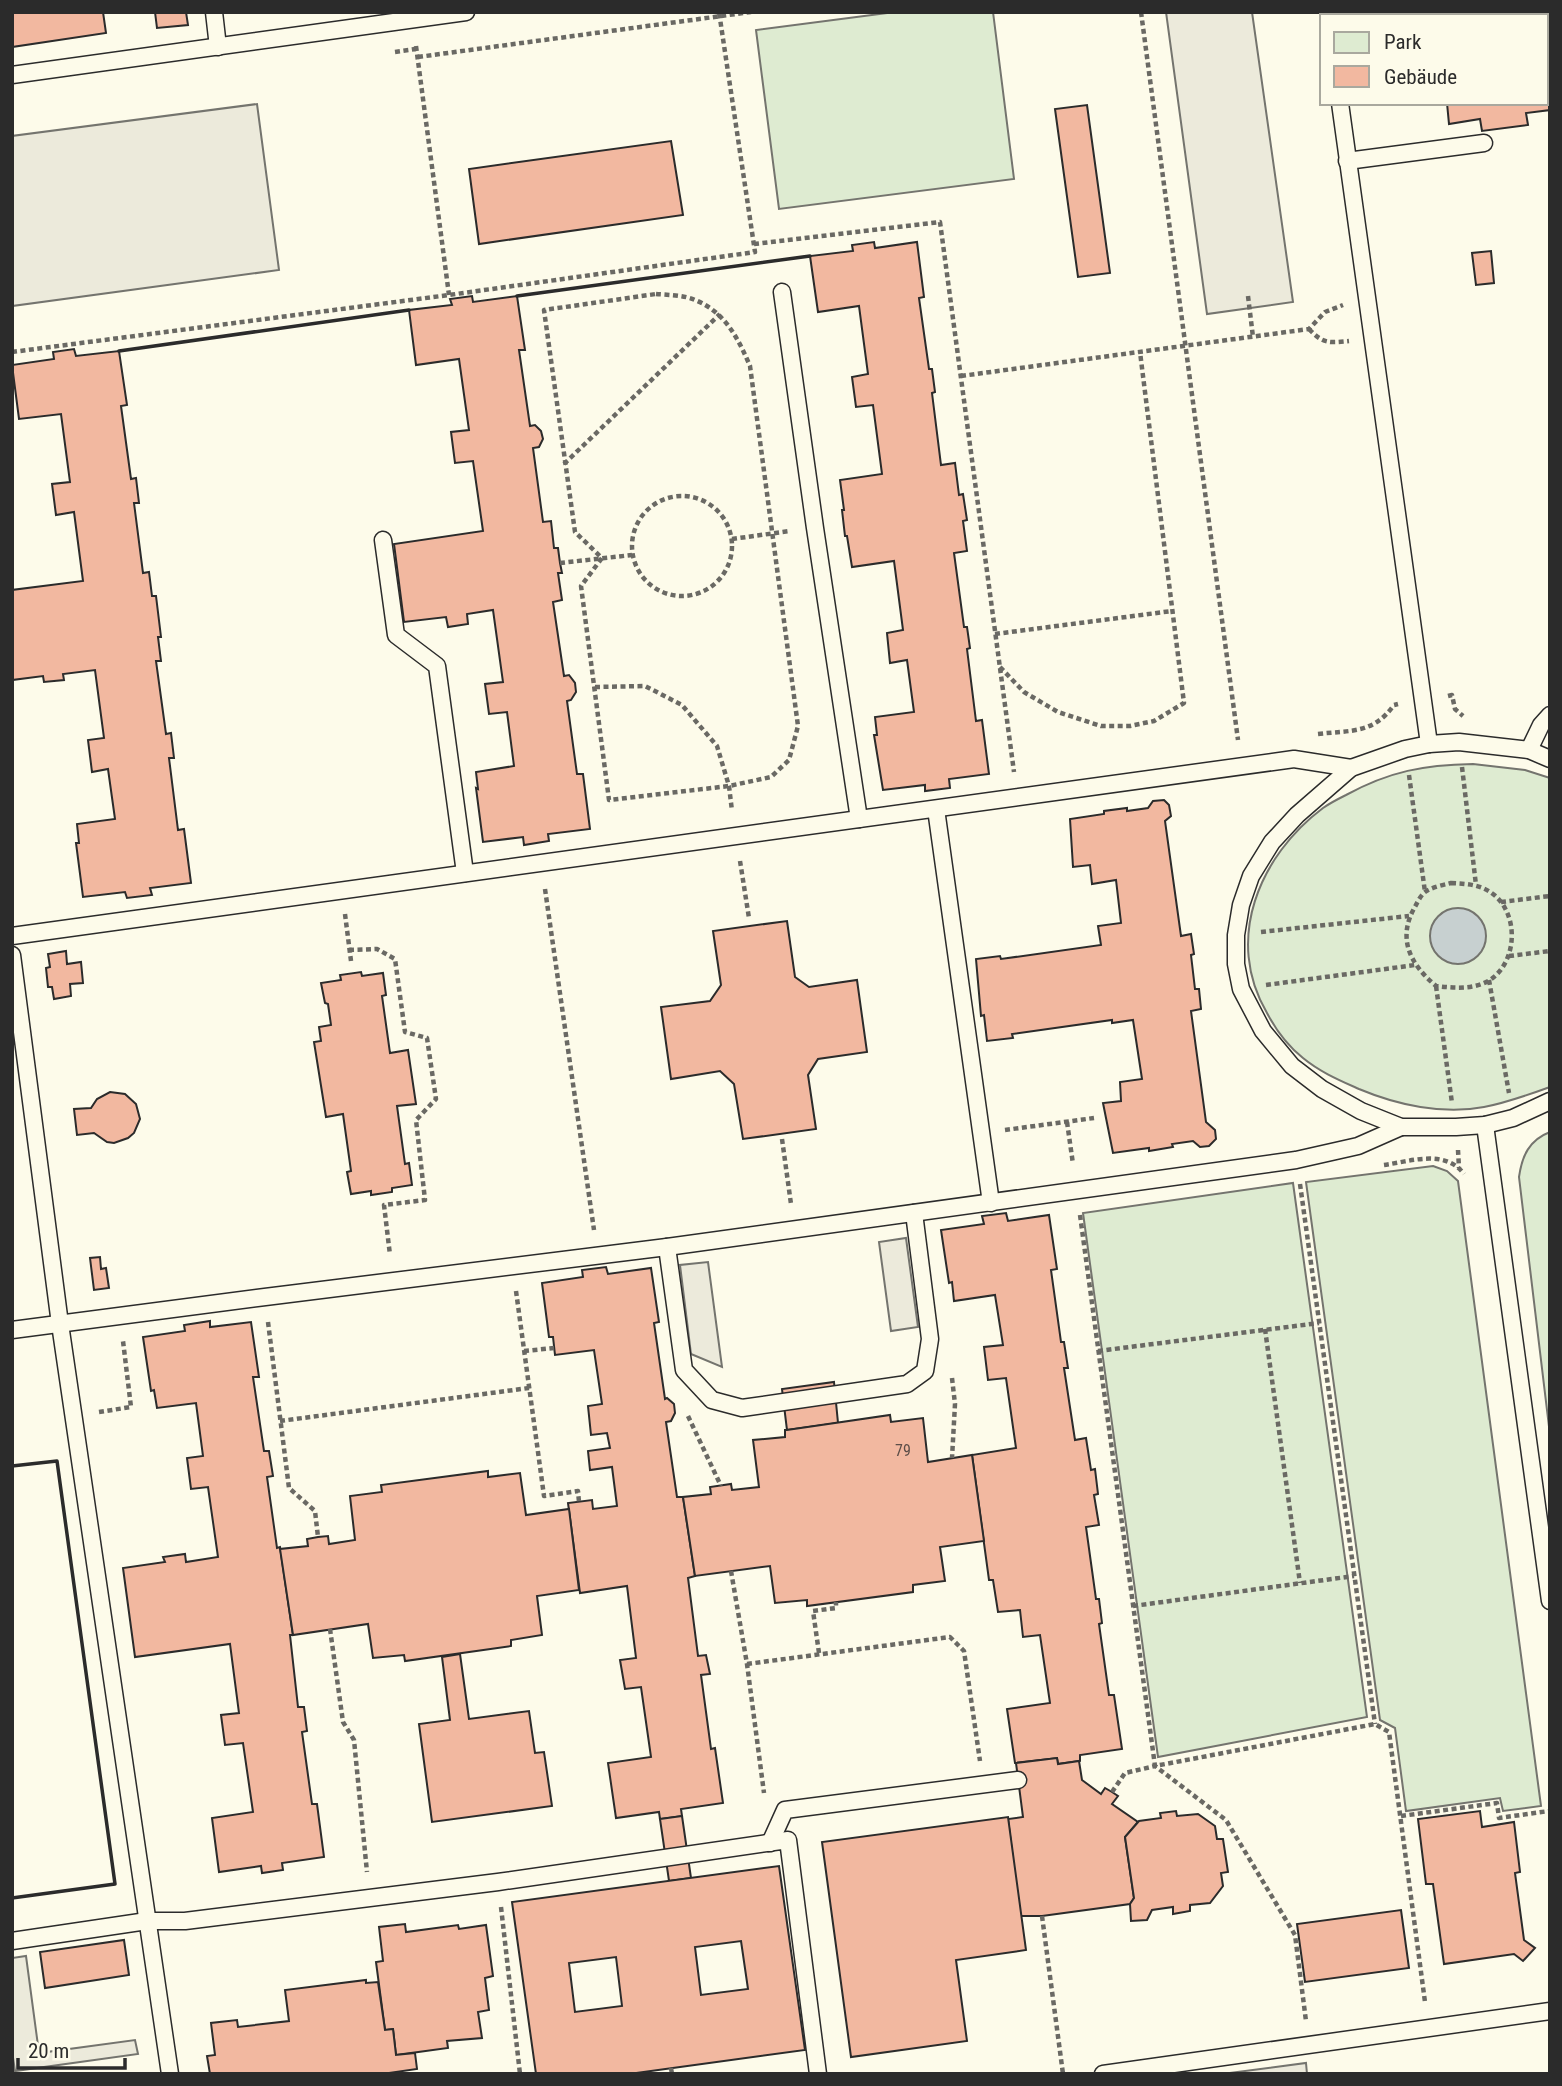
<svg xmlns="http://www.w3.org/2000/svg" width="1562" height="2086" font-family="'Roboto Condensed',sans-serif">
<rect width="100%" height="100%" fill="#fdfbea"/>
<!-- green -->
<g fill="#deebd1" stroke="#74746e" stroke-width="2">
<polygon points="895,12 993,12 1014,179 779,209 756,30"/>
<path d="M1473 764 1525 770 1550 778V1087C1528 1095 1506 1103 1484 1107 1443 1115 1397 1105 1359 1089 1339 1080 1320 1072 1303 1058 1288 1046 1276 1030 1267 1013 1224 940 1259 856 1323 808 1330 803 1338 799 1346 795 1390 771 1424 765 1473 764Z"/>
<path d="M1550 1132V1435L1519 1177C1522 1156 1529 1140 1550 1132Z"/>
<polygon points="1433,1166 1447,1171 1458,1181 1541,1806 1503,1811 1500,1798 1406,1811 1395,1728 1380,1720 1306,1182"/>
<polygon points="1293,1183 1367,1717 1158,1757 1083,1213"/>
</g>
<!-- parking -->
<g fill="#eceadb" stroke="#74746e" stroke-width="2">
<polygon points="1166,12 1252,12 1293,302 1207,314"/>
<polygon points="257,104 279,270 12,306 12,136"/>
<polygon points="906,1238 918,1327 891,1331 879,1242"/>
<polygon points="708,1262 722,1367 691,1354 680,1265"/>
<polygon points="26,1956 39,2053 135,2040 138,2054 15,2071 12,2051 12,1958"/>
<polygon points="1306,2063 1307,2074 1222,2074"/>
</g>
<!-- water -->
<circle fill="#c7d0d0" stroke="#74746e" stroke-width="2" cx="1458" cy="936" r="28"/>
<!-- building -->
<g fill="#f2b8a0" stroke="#2b2b2b" stroke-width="2" fill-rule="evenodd">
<polygon points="12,12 103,12 106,33 12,47"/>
<polygon points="155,12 186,12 188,25 157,28"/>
<polygon points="1547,38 1550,58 1550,110 1526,113 1528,125 1482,131 1480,119 1449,124 1447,103 1546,103"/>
<polygon points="1087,105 1110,273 1078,277 1055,109"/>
<polygon points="671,141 683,215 479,244 469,169"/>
<polygon points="874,242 875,248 917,242 924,297 919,298 929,369 932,369 935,392 932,393 941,465 955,463 959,495 963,494 967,520 963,521 967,551 954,553 964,627 967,627 970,648 967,649 976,721 982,720 989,774 949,779 950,788 925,791 925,785 883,790 874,735 877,735 875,717 914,712 907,660 890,663 887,633 903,630 894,561 852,567 847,536 845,536 842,510 844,510 840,480 882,474 873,405 856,407 852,377 868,374 859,306 818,312 810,256 853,251 852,245"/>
<polygon points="1491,251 1494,283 1476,285 1472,253"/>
<polygon points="472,296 473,302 517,296 525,350 519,350 530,426 535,425 541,431 543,439 539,447 533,448 543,522 551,521 554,548 558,548 560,563 562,573 558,573 562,600 553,602 564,676 569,675 575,683 576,692 571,700 567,701 577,774 583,774 590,829 548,834 549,841 524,845 523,837 483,842 476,788 478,789 476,772 514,766 507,712 489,714 485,684 503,682 493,610 467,614 468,624 448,627 446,617 404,622 394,544 483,531 473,461 455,463 451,432 469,430 459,359 416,365 409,310 452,305 450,299"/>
<polygon points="74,349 76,356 119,351 127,405 121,406 131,479 136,478 139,503 134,503 143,573 149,572 152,596 156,596 161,637 158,637 161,661 156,661 166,734 171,733 174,758 169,758 178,830 184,829 191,883 150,888 152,895 127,898 125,892 83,897 76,843 79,843 77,824 115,819 108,769 92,772 88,740 104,738 95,670 63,674 64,680 44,682 43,676 12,680 12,590 83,581 74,512 56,515 52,484 70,482 61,414 19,419 12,365 54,359 53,352"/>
<polygon points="1164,800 1169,805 1171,816 1165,821 1181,936 1191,934 1194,954 1191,955 1195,989 1199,989 1201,1009 1191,1011 1206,1122 1215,1130 1216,1139 1209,1146 1200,1147 1193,1141 1172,1144 1173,1147 1149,1151 1149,1148 1113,1153 1103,1103 1121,1101 1120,1082 1142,1079 1133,1020 1112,1023 1112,1020 1012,1034 1013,1038 987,1041 984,1015 981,1016 976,959 1000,956 1001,959 1101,945 1098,926 1121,923 1116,880 1092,884 1090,865 1073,867 1070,819 1104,814 1104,811 1127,808 1127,811 1148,808 1153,801"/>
<polygon points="787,921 795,977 809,987 857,980 867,1052 818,1059 808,1075 816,1129 743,1139 734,1084 720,1071 671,1079 661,1007 710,1001 721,985 713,931"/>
<polygon points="66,951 67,964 81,962 83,983 70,984 71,996 54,999 52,987 48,987 46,968 50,967 48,954"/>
<polygon points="361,972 362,976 383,973 386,995 382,996 390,1053 408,1050 416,1104 397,1106 405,1164 409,1163 412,1185 392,1188 392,1192 371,1195 371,1191 351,1194 347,1172 351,1171 343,1114 326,1117 314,1042 321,1041 319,1027 331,1025 328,1004 325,1003 321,983 341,980 340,975"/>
<polygon points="110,1092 125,1094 136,1104 140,1119 134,1133 128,1138 114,1143 107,1142 94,1133 77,1135 74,1109 91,1108 97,1099"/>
<polygon points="1006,1213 1008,1221 1049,1215 1057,1269 1051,1270 1061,1342 1064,1342 1068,1368 1064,1368 1075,1440 1086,1438 1091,1470 1095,1469 1098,1494 1094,1495 1099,1525 1086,1527 1096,1599 1099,1599 1102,1623 1099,1624 1109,1695 1114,1695 1122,1749 1080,1755 1080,1761 1058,1764 1057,1758 1015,1763 1007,1709 1050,1703 1040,1635 1023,1637 1020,1610 998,1612 993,1580 989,1580 972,1455 1016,1448 1006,1378 988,1380 984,1347 1003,1345 995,1295 954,1301 952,1282 949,1283 941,1230 984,1224 982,1216"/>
<polygon points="100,1257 101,1269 106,1268 109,1288 94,1290 90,1258"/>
<polygon points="606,1267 608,1274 651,1268 659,1322 654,1323 665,1399 667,1398 674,1404 675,1413 671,1421 666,1422 677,1497 683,1497 695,1576 688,1578 698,1656 706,1655 710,1674 701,1675 711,1749 715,1748 723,1803 681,1809 682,1816 660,1819 659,1812 616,1818 608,1763 651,1757 641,1687 625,1689 620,1660 636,1658 627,1586 580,1593 568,1503 592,1500 593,1509 617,1506 612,1467 590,1470 588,1451 610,1448 607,1433 591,1435 588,1406 602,1404 594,1350 555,1355 553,1337 549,1337 542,1283 583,1277 582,1270"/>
<polygon points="210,1321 210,1327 251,1322 259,1377 253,1377 264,1451 269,1451 273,1476 267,1477 277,1548 280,1547 293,1635 290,1635 298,1707 304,1707 307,1731 302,1732 312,1804 317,1804 324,1857 282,1863 283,1870 262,1873 261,1866 219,1872 212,1818 253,1812 243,1743 225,1745 221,1715 239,1713 230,1644 135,1657 123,1568 165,1562 163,1557 185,1554 186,1562 218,1557 208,1487 191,1489 187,1458 203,1456 196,1403 157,1408 154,1390 151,1391 143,1337 185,1331 184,1325"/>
<polygon points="834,1382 838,1423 787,1430 782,1389"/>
<polygon points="890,1415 891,1422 923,1418 928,1462 972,1455 984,1541 940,1547 945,1581 913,1585 913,1592 807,1606 807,1600 775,1603 770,1566 695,1576 683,1497 711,1494 710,1487 731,1484 732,1490 759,1487 753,1440 785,1437 785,1430 787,1430"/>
<polygon points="488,1471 488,1477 520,1473 526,1515 569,1509 579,1590 537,1596 542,1635 511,1640 511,1646 405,1661 404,1655 373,1658 368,1624 293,1635 280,1549 308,1546 307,1539 318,1537 328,1536 329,1544 355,1540 350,1496 382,1492 381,1485"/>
<polygon points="460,1654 469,1719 529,1711 535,1753 544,1752 552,1806 432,1822 419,1724 450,1720 442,1657"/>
<polygon points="1057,1758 1058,1764 1079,1761 1082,1780 1101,1794 1105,1788 1112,1792 1118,1796 1112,1804 1138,1822 1125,1837 1134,1898 1130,1904 1042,1916 1020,1916 1008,1819 1023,1817 1016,1763"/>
<polygon points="1176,1811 1177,1816 1198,1814 1215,1826 1217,1839 1223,1839 1228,1872 1221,1873 1223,1886 1210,1903 1190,1905 1190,1911 1173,1914 1173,1907 1152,1910 1147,1920 1131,1921 1130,1904 1134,1898 1125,1837 1139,1821 1161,1818 1160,1813"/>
<polygon points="1480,1811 1482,1827 1514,1822 1520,1872 1515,1873 1524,1940 1535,1948 1523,1961 1514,1954 1444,1964 1433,1884 1426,1884 1418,1819"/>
<polygon points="682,1816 691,1878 669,1881 660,1819"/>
<polygon points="1008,1817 1026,1950 956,1960 967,2041 851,2057 822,1842"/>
<path d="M779 1866 805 2050 629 2074H536L512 1902ZM741 1941 748 1989 701 1995 695 1947ZM616 1957 622 2006 575 2012 569 1963Z"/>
<polygon points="1401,1910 1409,1968 1305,1982 1297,1924"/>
<polygon points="405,1924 406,1932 458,1925 459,1929 486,1925 493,1976 485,1978 489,2010 478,2012 482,2038 447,2041 448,2048 396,2055 393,2029 385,2030 376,1962 383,1961 379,1927"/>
<polygon points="124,1940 129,1975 45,1988 40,1952"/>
<polygon points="366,1980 366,1983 378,1982 385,2030 393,2029 396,2055 415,2053 417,2069 382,2074 210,2074 207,2056 215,2055 211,2023 237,2020 238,2027 289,2021 285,1990"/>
</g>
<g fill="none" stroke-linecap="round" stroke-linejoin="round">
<!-- service casing -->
<g stroke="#2b2b2b" stroke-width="19">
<g id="service">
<polyline points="214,12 218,47"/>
<polyline points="1329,12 1329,16"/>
<polyline points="12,75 466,12"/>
<polyline points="1340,103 1429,744"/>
<polyline points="1347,161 1484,143"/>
<polyline points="782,292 815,528 859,819"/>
<polyline points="383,540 396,635 437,666 465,873"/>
<polyline points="1529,750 1541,725 1550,715"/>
<polyline points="1550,759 1529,750 1459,742 1429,744 1405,749 1351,768 1297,815 1272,842 1251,876 1241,905 1236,935 1236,964 1241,989 1263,1031 1292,1066 1322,1089 1361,1111 1401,1127 1456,1127 1485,1125 1513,1118 1550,1101"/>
<polyline points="936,809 991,1203"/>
<polyline points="12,936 1294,759 1351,768"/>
<polyline points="12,955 60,1324 170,2074"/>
<polyline points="1485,1125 1550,1601"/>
<polyline points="667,1247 684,1370 712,1400 742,1408 907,1384 925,1371 930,1339 914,1213"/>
<polyline points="12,1330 265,1297 667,1247 1296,1160 1358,1146 1401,1127"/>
<polyline points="770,1843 785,1810 1018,1780"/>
<polyline points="12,1941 147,1921 185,1921 498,1882 788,1840 818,2074"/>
<polyline points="1103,2074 1550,2011"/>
</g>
</g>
<!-- path -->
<g stroke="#6a6964" stroke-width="4.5" stroke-dasharray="5 3.5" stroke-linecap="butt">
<polyline points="1141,12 1238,740"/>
<polyline points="416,46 449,295"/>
<polyline points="395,52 416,49"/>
<polyline points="418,57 751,12"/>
<polyline points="754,244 940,222 1014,772"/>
<path d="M656 294C668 295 684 295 695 300 725 312 738 338 750 366L798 726 789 760 771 777 729 786 609 800 581 586 602 558 575 532 544 310Z"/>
<polyline points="1248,296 1253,337"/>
<path d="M1309 329C1323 344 1329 343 1349 341"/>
<polyline points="12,352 449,295 755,252 719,12"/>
<polyline points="961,376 1309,329 1325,312 1343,305"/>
<polyline points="564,464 720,314"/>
<circle cx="682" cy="546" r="50"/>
<polyline points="732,539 790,531"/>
<polyline points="560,563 632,555"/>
<polyline points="995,634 1172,611"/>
<polyline points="1000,667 1024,692 1058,712 1101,726 1130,726 1154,721 1184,703 1140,352"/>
<polyline points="595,687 645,686 682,705 717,746 729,786 732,811"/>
<polyline points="1448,696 1452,695 1455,709 1463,716"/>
<path d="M1318 734C1352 730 1373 734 1394 705L1398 704"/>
<polyline points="1462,767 1476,885"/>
<polyline points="1409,775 1425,892"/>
<polyline points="740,861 749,918"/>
<path d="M1451 883C1466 884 1480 884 1493 894 1519 914 1518 961 1490 980 1473 990 1454 988 1436 986 1410 964 1396 938 1416 905 1418 901 1421 895 1425 892 1432 887 1443 885 1451 883Z"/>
<polyline points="545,889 594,1230"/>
<polyline points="1501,902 1550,896"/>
<polyline points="345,914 351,961"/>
<polyline points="1261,932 1409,916"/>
<polyline points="349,950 377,949 395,959 405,1032 427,1038 436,1099 416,1120 425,1200 384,1205 390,1255"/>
<polyline points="1509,956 1550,951"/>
<polyline points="1489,980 1509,1093"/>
<polyline points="1266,985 1415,965"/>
<polyline points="1436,986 1452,1103"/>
<polyline points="1067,1122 1073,1164"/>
<polyline points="1005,1130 1094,1118"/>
<polyline points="782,1139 791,1204"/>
<polyline points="1458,1150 1459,1168"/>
<path d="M1384 1165C1412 1161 1445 1149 1464 1174"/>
<polyline points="1300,1184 1375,1724"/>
<polyline points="1080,1215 1155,1766 1375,1724 1389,1732 1425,2002"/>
<polyline points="516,1291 544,1496 578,1491 579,1502"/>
<polyline points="268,1322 289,1488 315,1511 318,1537"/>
<polyline points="1265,1329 1300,1583"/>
<polyline points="524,1351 554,1348"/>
<polyline points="1098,1351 1319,1323"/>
<polyline points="952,1378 955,1404 952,1458"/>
<polyline points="99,1412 131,1407 123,1341"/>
<polyline points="688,1416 721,1486"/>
<polyline points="280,1421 529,1388"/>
<polyline points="731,1571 747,1664 764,1793"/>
<polyline points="1133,1606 1354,1576"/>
<polyline points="330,1629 343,1722 354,1740 367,1872"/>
<polyline points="819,1653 813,1611 836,1608 836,1602"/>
<polyline points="747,1664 950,1637 964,1651 980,1761"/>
<polyline points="1112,1792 1125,1773 1155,1766 1226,1820 1295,1935 1306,2021"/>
<polyline points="1401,1816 1497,1803 1499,1818 1549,1811"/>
<polyline points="501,1907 520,2074"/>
<polyline points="1042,1916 1063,2074"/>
<polyline points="671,2068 672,2074"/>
</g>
<!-- service -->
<use href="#service" stroke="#fdfbea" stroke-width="16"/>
<!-- wall -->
<g stroke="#2b2b2b" stroke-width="3.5">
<polyline points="517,296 810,256"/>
<polyline points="119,351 409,310"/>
<polyline points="12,1466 57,1461 115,1884 12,1898"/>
</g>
</g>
<g text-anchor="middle" stroke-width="5" stroke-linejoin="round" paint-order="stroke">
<!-- number labels -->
<g font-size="16" fill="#5d4e48">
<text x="903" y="1456">79</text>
</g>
</g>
<!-- border -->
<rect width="1562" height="2086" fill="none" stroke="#2b2b2b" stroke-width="28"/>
<!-- legend -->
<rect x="1320" y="14" width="228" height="91" fill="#fdfbea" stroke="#a9a89e" stroke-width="2"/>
<rect x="1334" y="32" width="35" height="21" fill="#deebd1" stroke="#a9a89e" stroke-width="2"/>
<text x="1384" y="49" font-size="21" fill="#2b2b2b">Park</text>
<rect x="1334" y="66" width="35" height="21" fill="#f2b8a0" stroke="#a9a89e" stroke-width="2"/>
<text x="1384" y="84" font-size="21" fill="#2b2b2b">Gebäude</text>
<!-- scale -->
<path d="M18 2058v10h107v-10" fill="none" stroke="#2b2b2b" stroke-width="3.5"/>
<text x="28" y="2058" font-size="21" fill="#2b2b2b" stroke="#fdfbea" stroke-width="5" paint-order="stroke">20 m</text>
</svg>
